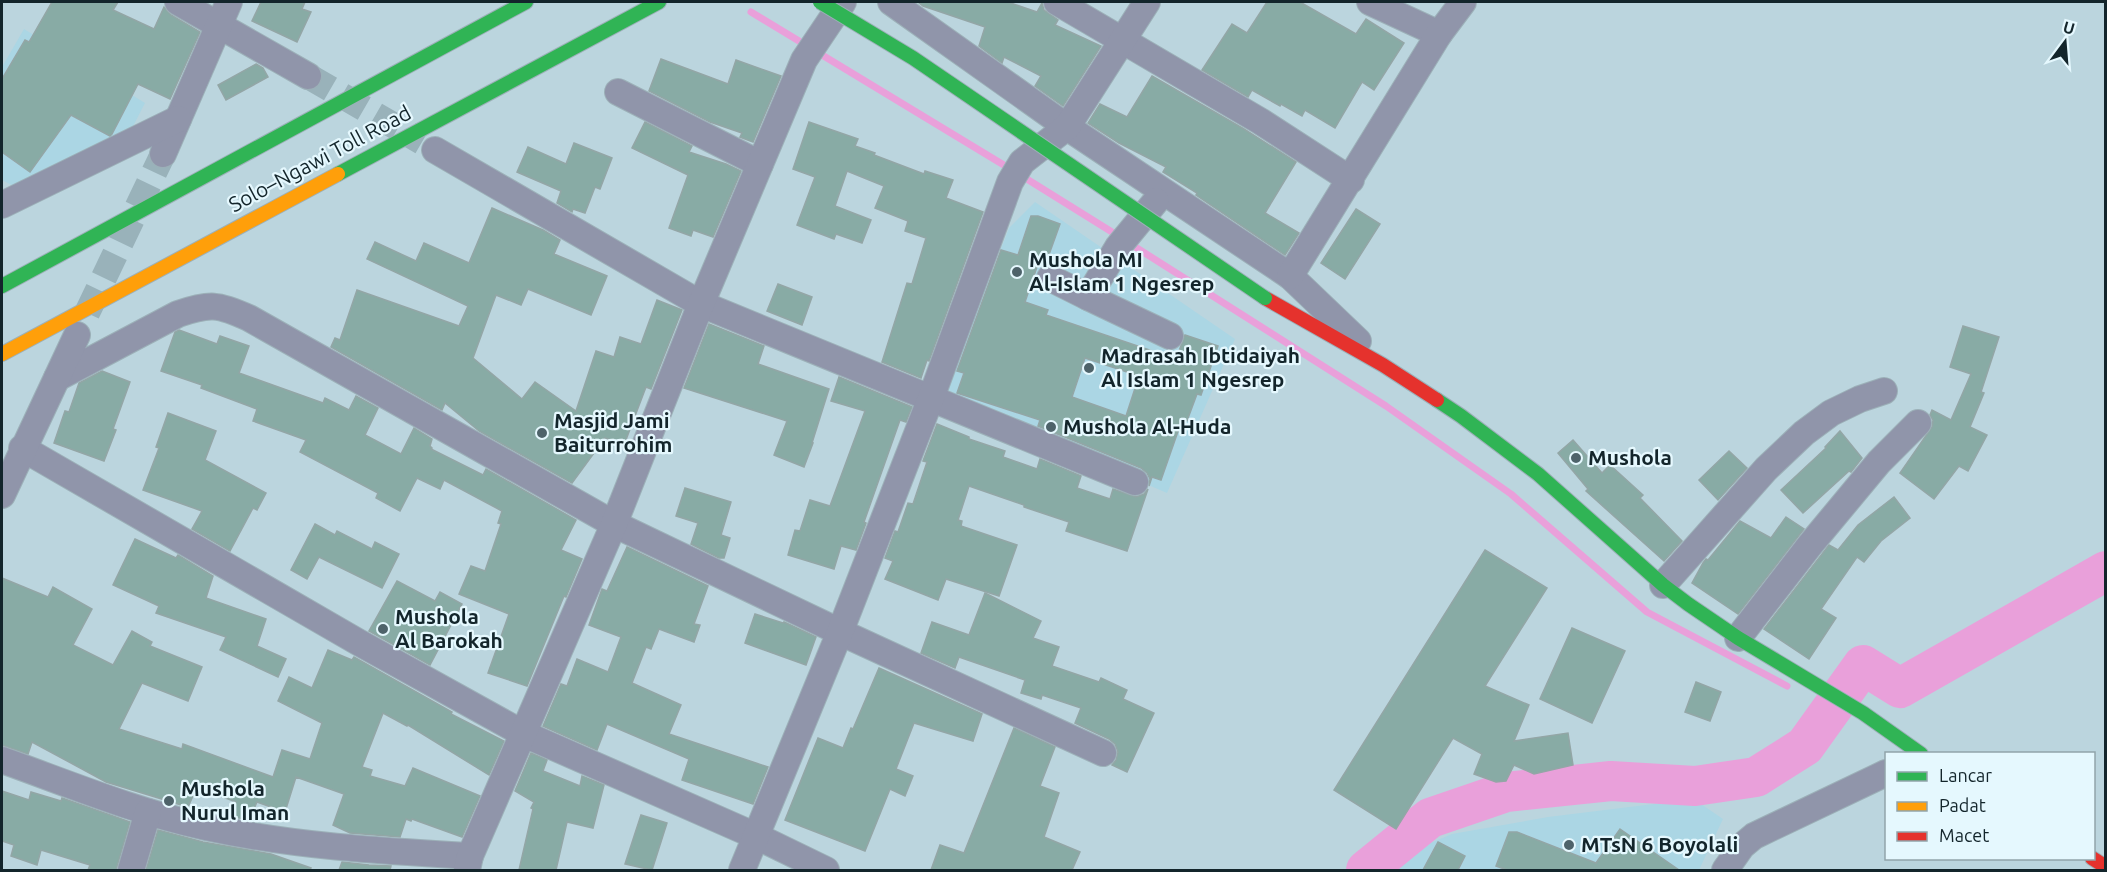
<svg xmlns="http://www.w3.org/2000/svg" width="2107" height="872" font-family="Ubuntu,sans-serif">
<rect width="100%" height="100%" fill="#bbd5de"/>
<!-- built -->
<g fill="#abd6e4">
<polygon points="24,29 145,103 127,138 21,190 2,180 2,67"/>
<polygon points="1035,202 1235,339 1167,493 944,397 1009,228"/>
<polygon points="1662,803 1701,804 1723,819 1699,870 1389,870 1402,855 1452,834 1548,817"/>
</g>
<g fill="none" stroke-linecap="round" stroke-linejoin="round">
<!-- stream -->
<g stroke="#e9a0da" stroke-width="7">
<polyline points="751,12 1022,176 1120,237"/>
<polyline points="1129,243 1386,406 1511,494 1647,612 1787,686"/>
</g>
<!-- river -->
<polyline stroke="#e9a0da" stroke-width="40" points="1366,870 1430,818 1506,792 1611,781 1695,786 1756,777 1805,746 1863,665 1900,688 2106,571"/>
</g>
<!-- building -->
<g fill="#88aba5" stroke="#93a6a6" stroke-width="1.5" fill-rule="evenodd">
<polygon points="52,2 118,2 113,10 154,29 164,7 171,15 200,32 170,99 138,84 112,134 110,136 71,115 30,172 2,152 2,79 25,40 29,42"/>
<polygon points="261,2 305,2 302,9 311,12 297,42 252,21"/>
<polygon points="918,2 1008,2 1037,12 1042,3 1044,10 1058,20 1055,25 1101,46 1063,106 1035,86 1041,76 1004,57 1002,63 979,46 985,27 923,6"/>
<polygon points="1267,2 1300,2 1356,34 1366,19 1404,43 1374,90 1362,82 1335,128 1305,110 1302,116 1281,104 1280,106 1252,90 1248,97 1202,70 1232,24 1247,33"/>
<polygon points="661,59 728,84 736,60 781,76 753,142 740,137 742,133 710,122 649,91"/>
<polygon points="256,64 263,68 268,77 226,100 218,85"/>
<polygon points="1152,76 1244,129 1296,162 1265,213 1299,233 1285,255 1196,195 1197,193 1163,172 1166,167 1119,143 1088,123 1100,104 1127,117"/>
<polygon points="645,122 692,146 689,152 726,164 741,171 713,237 693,230 691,236 669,228 688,175 632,148"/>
<polygon points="809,122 858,139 855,146 875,153 874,155 924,174 925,171 953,180 946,198 983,212 929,361 927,360 921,378 882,362 907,283 912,284 926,238 905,231 908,221 875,208 884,186 847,171 835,206 871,220 862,243 836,234 834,239 797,225 815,177 793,169"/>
<polygon points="574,143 612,158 600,189 595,187 585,213 573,209 572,212 557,203 561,191 517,172 528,147 566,164"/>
<polygon points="492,208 543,230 560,240 554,254 607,276 591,315 528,289 521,305 496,295 473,358 522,399 535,382 576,411 596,351 614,357 620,337 641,344 657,300 682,310 651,389 646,387 624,445 605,438 572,483 479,431 445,403 442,410 331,347 335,338 340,340 357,290 459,326 468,306 367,259 375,242 416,261 424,243 469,263"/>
<polygon points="1356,209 1380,224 1345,279 1321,263"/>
<path d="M1031 216H1038L1060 224 1046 263 1039 261 1025 302 1048 310 1046 315 1176 359 1185 335 1218 346 1201 395 1197 394 1187 421 1182 420 1161 480 1152 477 1149 486 1150 479 1147 473 1141 468 1038 426 1040 420 957 393 964 373 957 371 1001 250 1018 255ZM1085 358 1139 376 1126 416 1072 397Z"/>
<polygon points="778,284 812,297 802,325 767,311"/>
<polygon points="709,324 764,346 758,364 829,389 812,443 813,443 804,467 774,455 787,421 684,388"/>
<polygon points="1963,326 1999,337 1981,392 1984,393 1970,427 1987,435 1968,471 1959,466 1934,499 1900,473 1932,427 1933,420 1930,415 1932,410 1951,420 1971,374 1950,367"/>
<polygon points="179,330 217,344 220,336 249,346 239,373 323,403 325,398 349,410 356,396 378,408 365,435 401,454 414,428 432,439 430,446 432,448 431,449 483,475 486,469 576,520 561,550 582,559 566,597 564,596 527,686 488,673 509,614 459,594 471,566 485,571 501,524 498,523 502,511 444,480 440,489 417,478 400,511 376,498 378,493 300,452 306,440 253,421 257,409 201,388 202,385 161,371 175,332"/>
<polygon points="102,371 130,382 113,429 116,430 104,461 54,443 65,411 69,412 79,383"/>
<polygon points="839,377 912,407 906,422 900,420 864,522 866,523 856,550 841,546 834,569 788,555 795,530 800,531 810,500 830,506 865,411 831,401"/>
<polygon points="168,413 216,431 205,460 266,493 257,510 253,508 230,551 192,529 202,511 143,490 159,448 156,447"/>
<polygon points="937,424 969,437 969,439 1005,451 1003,457 1037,469 1040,459 1081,476 1077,488 1110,499 1113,489 1136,497 1144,494 1148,489 1127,551 1066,531 1069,522 1024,507 1024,505 969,486 958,520 962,521 961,526 1017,545 999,596 946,579 938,600 885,579 893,561 885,558 895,531 898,532 908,503 913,504 927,462 923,461"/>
<polygon points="1840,431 1862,458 1851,472 1849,471 1803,513 1781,490 1826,448 1825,447"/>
<polygon points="1573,440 1602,473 1610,465 1643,495 1640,498 1682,541 1664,561 1586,491 1588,489 1558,453"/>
<polygon points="1729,451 1747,468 1718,500 1699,480"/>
<polygon points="685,488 731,502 721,535 730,538 724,558 719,558 691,544 698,523 676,516"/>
<polygon points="1894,497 1910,518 1881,541 1864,562 1857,557 1821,609 1836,618 1809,659 1764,629 1829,545 1838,550 1858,525"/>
<polygon points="1786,517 1804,529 1738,614 1692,583 1703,563 1706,559 1708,560 1740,521 1771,538"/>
<polygon points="315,524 335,535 337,531 372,549 375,542 399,554 382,588 319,557 307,579 291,570"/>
<polygon points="135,539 176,558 178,555 213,576 206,598 266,619 257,646 286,659 278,677 220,650 226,637 156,613 159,606 113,585"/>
<polygon points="627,547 708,586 694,624 700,625 694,642 659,629 651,649 646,647 632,683 681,705 669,734 768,767 753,804 682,780 689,759 607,724 597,750 543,726 561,684 567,686 577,659 608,672 621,637 589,625 602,589 607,591"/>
<polygon points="1485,550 1547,588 1485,686 1529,705 1514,741 1568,733 1573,765 1534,774 1514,765 1506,781 1496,782 1474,774 1482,754 1453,738 1396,829 1334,790"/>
<polygon points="2,578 48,597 53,587 92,609 73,645 113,665 132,631 152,642 150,646 202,667 188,701 142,683 119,729 182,749 183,744 273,777 282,750 310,759 322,723 278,701 289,677 312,688 328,650 352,660 354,657 452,712 451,714 504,741 489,775 408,725 407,726 383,713 362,767 372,770 370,776 405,786 413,768 480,796 462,837 412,819 411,821 406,819 400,837 350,833 333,825 344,794 296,777 285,812 257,802 249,820 229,816 236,802 197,787 188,807 106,782 32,742 28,754 2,745"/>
<polygon points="397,581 435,601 440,592 462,604 430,665 369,631"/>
<polygon points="985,593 1041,621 1033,638 1059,647 1052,666 1099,682 1101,678 1127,690 1123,699 1154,713 1127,772 1112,765 1116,760 1118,752 1115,744 1109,739 1075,723 1081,708 1042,695 1041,699 1021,693 1025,680 985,666 959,657 955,668 921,653 932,622 969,635"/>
<polygon points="755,614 783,623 784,622 816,637 806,665 745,643"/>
<polygon points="1572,628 1625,651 1592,723 1540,699"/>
<polygon points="879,668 982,714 973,741 914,723 896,769 913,776 905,796 890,789 865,851 785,820 818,738 843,748 851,728 853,729"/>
<polygon points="1696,682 1721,692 1710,721 1685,712"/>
<polygon points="1014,728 1055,747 1040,786 1059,793 1044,837 1080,852 1072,870 931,870 940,845 964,853"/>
<polygon points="531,753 547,760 543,771 580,786 582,776 604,785 593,828 567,822 556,870 519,870 533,809 531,808 534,802 515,791"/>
<polygon points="2,791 29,800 31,792 61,801 62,798 130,822 116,870 88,870 90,865 41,850 37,865 11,856 14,845 2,841"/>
<polygon points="641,815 667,823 652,870 625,864"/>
<polygon points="1620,829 1679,870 1507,870 1496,866 1509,832 1517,832 1596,863"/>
<polygon points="158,830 203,842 271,854 311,868 310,870 146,870"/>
<polygon points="1438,842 1465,856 1458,870 1423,870"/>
<polygon points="342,862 369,865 391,866 390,870 339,870"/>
</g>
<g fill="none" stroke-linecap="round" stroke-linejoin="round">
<!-- street-tunnel -->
<g stroke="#99b2ba" stroke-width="26" stroke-dasharray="26 13" stroke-linecap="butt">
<polyline points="308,76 422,142"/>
<polyline points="87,313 163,154"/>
</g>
<!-- street casing -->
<g stroke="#9cb0b8" stroke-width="28">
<g id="street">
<polyline points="178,2 308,76"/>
<polyline points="891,2 1067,127 1290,276 1358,341"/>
<polyline points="1057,2 1260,121 1351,180"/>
<polyline points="1370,2 1439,34"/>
<polyline points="618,92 760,164"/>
<polyline points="435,150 701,304 1135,482"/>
<polyline points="163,154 229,2"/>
<polyline points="1156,201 1118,247 1088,297 1170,336"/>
<polyline points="2,205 178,119"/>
<polyline points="1290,276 1439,34 1463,2"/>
<polyline points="1050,278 1088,297"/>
<path d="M57 378 178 314C210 303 218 304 249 318L614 524 840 632 1103 753"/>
<polyline points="22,448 358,642 524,734 756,836 826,870"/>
<polyline points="2,495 77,335"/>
<polyline points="1663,585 1766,469 1804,433 1831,413 1860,399 1884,391"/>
<polyline points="1738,638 1810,545 1879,462 1918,423"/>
<path d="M2 760C69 784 136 812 206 827 292 846 382 851 470 856"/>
<polyline points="131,870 148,812"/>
<polyline points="467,870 470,856 614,524 701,304 804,60 843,2"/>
<polyline points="742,870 840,632 931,398 1010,182 1022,162 1067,127 1147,2"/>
<polyline points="1725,870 1742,846 1754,836 1886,773"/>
</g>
</g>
<!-- fast casing -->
<g stroke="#9cb0b8" stroke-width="16">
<g id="fast">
<polyline points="338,174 659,2"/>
<polyline points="2,286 526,2"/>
<polyline points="1437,400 1461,416 1538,474 1663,585 1688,604 1738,638 1863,713 1921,754"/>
</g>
</g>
<!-- slow casing -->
<g stroke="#9cb0b8" stroke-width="16">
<polyline id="slow" points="2,354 338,174"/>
</g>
<!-- jam casing -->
<g stroke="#9cb0b8" stroke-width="16">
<g id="jam">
<polyline points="1265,298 1383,365 1437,400"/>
<polyline points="2092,858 2106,867"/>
</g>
</g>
<!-- street -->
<use href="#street" stroke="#9095aa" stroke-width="26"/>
<!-- fast -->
<use href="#fast" stroke="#30b455" stroke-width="14"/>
<!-- slow -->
<use href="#slow" stroke="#ff9f0a" stroke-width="14"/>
<!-- jam -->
<use href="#jam" stroke="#e5322d" stroke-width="14"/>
<!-- fast-bridge casing -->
<g stroke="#9cb0b8" stroke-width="16" stroke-linecap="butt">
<polyline id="fast-bridge" points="820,2 913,58 1265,298"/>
</g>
<!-- fast-bridge -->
<use href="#fast-bridge" stroke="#30b455" stroke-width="14"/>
</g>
<!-- markers -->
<g fill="#4e636a" stroke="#e5f8fe" stroke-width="2">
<circle cx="1017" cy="272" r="6"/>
<circle cx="1089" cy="368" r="6"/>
<circle cx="1051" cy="427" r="6"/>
<circle cx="542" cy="433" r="6"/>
<circle cx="1576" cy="458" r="6"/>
<circle cx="383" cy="629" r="6"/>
<circle cx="169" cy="801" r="6"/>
<circle cx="1569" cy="845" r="6"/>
</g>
<g text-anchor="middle" stroke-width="4.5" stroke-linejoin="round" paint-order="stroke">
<!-- street labels -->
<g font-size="21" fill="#13252b" stroke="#e5f8fe">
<text transform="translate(320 159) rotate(-28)" y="7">Solo–Ngawi Toll Road</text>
</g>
<!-- poi labels -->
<g font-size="21" font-weight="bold" fill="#13252b" stroke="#e5f8fe" text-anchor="start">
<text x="1029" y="267">Mushola MI<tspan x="1029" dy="24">Al-Islam 1 Ngesrep</tspan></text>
<text x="1101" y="363">Madrasah Ibtidaiyah<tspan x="1101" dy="24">Al Islam 1 Ngesrep</tspan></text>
<text x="554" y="428">Masjid Jami<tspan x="554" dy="24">Baiturrohim</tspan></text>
<text x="1063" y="434">Mushola Al-Huda</text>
<text x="1588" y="465">Mushola</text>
<text x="395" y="624">Mushola<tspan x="395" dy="24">Al Barokah</tspan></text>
<text x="181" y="796">Mushola<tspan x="181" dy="24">Nurul Iman</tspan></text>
<text x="1581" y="852">MTsN 6 Boyolali</text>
</g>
</g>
<!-- border -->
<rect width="2107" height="872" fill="none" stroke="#13252b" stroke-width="6"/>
<!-- legend -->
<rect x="1885" y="752" width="210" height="108" fill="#e5f8fe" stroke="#91a4aa" stroke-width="1.5"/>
<rect x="1897" y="772" width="30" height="9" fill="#30b455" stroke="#91a4aa" stroke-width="1.5"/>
<text x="1939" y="782" font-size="18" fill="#13252b">Lancar</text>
<rect x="1897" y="802" width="30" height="9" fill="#ff9f0a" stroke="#91a4aa" stroke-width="1.5"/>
<text x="1939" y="812" font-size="18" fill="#13252b">Padat</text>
<rect x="1897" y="832" width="30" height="9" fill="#e5322d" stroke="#91a4aa" stroke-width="1.5"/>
<text x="1939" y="842" font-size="18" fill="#13252b">Macet</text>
<!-- north arrow -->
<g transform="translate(2065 42) rotate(16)" stroke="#e5f8fe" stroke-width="4.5" paint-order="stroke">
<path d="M0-4.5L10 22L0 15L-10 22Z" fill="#13252b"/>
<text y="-9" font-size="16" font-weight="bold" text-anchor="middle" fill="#13252b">U</text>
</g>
</svg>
